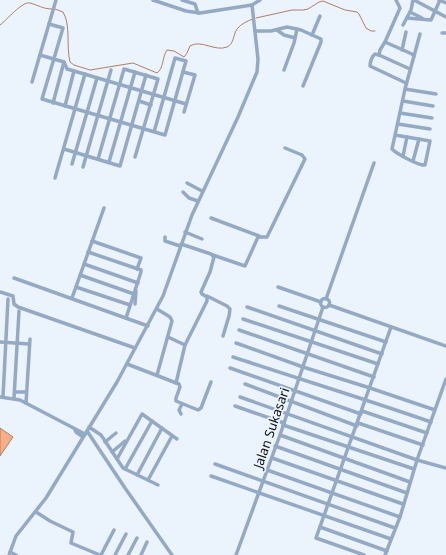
<svg xmlns="http://www.w3.org/2000/svg" width="446" height="555" font-family="'Noto Sans',sans-serif">
<rect width="100%" height="100%" fill="#ebf3fc"/>
<!-- water -->
<polygon fill="#f7ae87" stroke="#b17f64" points="0,428 13,437 0,456"/>
<g fill="none" stroke-linecap="round" stroke-linejoin="round">
<!-- stream -->
<g stroke="#b17f64" stroke-width="1">
<path d="M55 9 63 12C71 25 66 46 70 62L74 65 90 70 133 63 157 73C164 68 162 57 167 50L174 51 184 57 187 53 190 46C201 39 215 52 227 47 234 44 233 35 237 29 241 24 247 21 253 19"/>
<polyline points="256,18 292,10 303,10 308,9 319,2 323,1 345,10 357,12 359,14 366,28 371,31 375,31"/>
<path d="M0 25C7 20 22 1 30 3 38 5 43 9 52 9"/>
</g>
<!-- minor -->
<g stroke="#94aac4" stroke-width="3.5">
<polyline points="153,0 186,11 200,13 252,5"/>
<polyline points="182,0 195,4 198,13"/>
<polyline points="414,0 446,17"/>
<polyline points="439,0 446,3"/>
<polyline points="410,12 422,18"/>
<polyline points="407,18 431,20 440,0"/>
<polyline points="49,24 63,28 42,99 165,135 186,61 175,58 154,132"/>
<polyline points="403,25 411,10 413,0"/>
<polyline points="277,30 284,35 295,38"/>
<polyline points="255,31 271,31 287,27 301,30 321,39 321,42 303,86"/>
<polyline points="442,33 446,33"/>
<polyline points="312,35 320,16"/>
<polyline points="385,42 380,50 379,55 410,69"/>
<polyline points="402,50 406,32"/>
<polyline points="40,55 64,62 67,69 74,71 186,104"/>
<path d="M379 55 375 54C372 56 370 62 370 66L406 83"/>
<polyline points="414,56 420,34"/>
<polyline points="284,70 294,43 297,29"/>
<polyline points="183,72 195,75 184,112"/>
<polyline points="32,82 56,0"/>
<polyline points="405,89 436,94"/>
<polyline points="139,101 151,105"/>
<polyline points="403,101 433,106"/>
<polyline points="53,103 64,62"/>
<polyline points="65,106 74,71"/>
<polyline points="400,113 432,118"/>
<polyline points="398,124 430,129"/>
<path d="M395 135 430 141 425 165C419 166 397 154 392 149L405 89 414 56 412 54 385 42 400 8 396 0"/>
<polyline points="64,149 120,166 146,75"/>
<polyline points="403,156 407,137"/>
<polyline points="98,159 124,69 158,79 135,157"/>
<polyline points="413,161 419,139"/>
<polyline points="109,162 135,72"/>
<polyline points="72,164 97,78"/>
<polyline points="83,167 111,70"/>
<polyline points="55,178 85,74"/>
<polyline points="187,183 202,191"/>
<polyline points="183,192 189,198 198,201"/>
<polyline points="211,218 259,236"/>
<polyline points="185,232 202,239"/>
<polyline points="165,237 165,241 180,246"/>
<polyline points="92,241 141,258 137,269"/>
<polyline points="88,252 141,270 141,272 126,318"/>
<polyline points="213,255 245,266 258,237 267,237 305,159 302,155 285,148"/>
<polyline points="84,264 138,283"/>
<polyline points="80,275 134,294"/>
<polyline points="14,278 148,326"/>
<polyline points="76,287 130,305"/>
<polyline points="278,287 321,302"/>
<polyline points="0,292 13,296 14,304 18,307 135,348"/>
<polyline points="207,296 227,306 230,309 229,316 223,336"/>
<polyline points="72,298 104,208"/>
<circle cx="325" cy="303" r="4.5"/>
<polyline points="326,299 374,163"/>
<polyline points="135,304 136,291"/>
<polyline points="329,305 446,346"/>
<polyline points="279,306 386,342"/>
<polyline points="247,307 382,354"/>
<polyline points="157,309 170,317 172,321 157,375"/>
<polyline points="243,319 378,364"/>
<polyline points="239,330 374,377"/>
<polyline points="168,337 185,345"/>
<polyline points="0,342 29,344"/>
<polyline points="236,343 303,367 370,388 435,410"/>
<path d="M233 357C299 379 365 399 431 422"/>
<polyline points="127,364 179,384 180,387 176,398 176,401 198,410 201,408 211,382"/>
<polyline points="230,368 361,414"/>
<polyline points="176,383 185,345 207,301 207,297 202,294 201,292 210,272 214,257 211,254 181,244"/>
<polyline points="245,384 357,426"/>
<polyline points="15,392 26,392"/>
<polyline points="0,397 20,400 85,434"/>
<polyline points="3,397 8,299"/>
<polyline points="240,397 417,460 446,468"/>
<polyline points="14,398 19,311"/>
<polyline points="26,403 30,339"/>
<polyline points="235,406 284,423"/>
<polyline points="362,411 427,433"/>
<polyline points="181,414 179,410 182,404"/>
<polyline points="358,423 423,445"/>
<polyline points="283,425 414,469"/>
<polyline points="89,427 101,435 123,468 158,485"/>
<polyline points="75,430 76,432 83,437"/>
<polyline points="87,431 125,488 172,555"/>
<polyline points="280,435 410,482"/>
<polyline points="105,442 116,433"/>
<polyline points="275,446 407,493"/>
<polyline points="112,452 125,441"/>
<polyline points="272,458 403,504"/>
<polyline points="117,459 142,414 177,439"/>
<polyline points="215,464 395,528"/>
<polyline points="125,469 152,421"/>
<polyline points="267,470 400,517"/>
<polyline points="137,475 162,428"/>
<polyline points="211,476 391,539"/>
<polyline points="148,480 172,436"/>
<polyline points="36,512 50,521 73,532 71,543 100,555"/>
<polyline points="320,527 387,551"/>
<polyline points="10,552 16,555"/>
<polyline points="9,555 16,536 46,498 117,382 163,296 192,215 238,117 257,72 258,59 252,5 260,0"/>
<polyline points="101,555 114,530"/>
<polyline points="115,555 126,534"/>
<polyline points="128,555 137,538"/>
<polyline points="141,555 147,542"/>
<polyline points="236,555 280,435 323,307"/>
<polyline points="364,555 316,538 391,327"/>
<polyline points="385,555 400,517 417,460 446,379"/>
</g>
</g>
<g text-anchor="middle" stroke-width="3.5" stroke-linejoin="round" paint-order="stroke">
<!-- street labels -->
<g font-size="13" fill="#0f1114" stroke="#ebf3fc">
<text transform="translate(271 428) rotate(-71)" y="5">Jalan Sukasari</text>
</g>
</g>
</svg>
